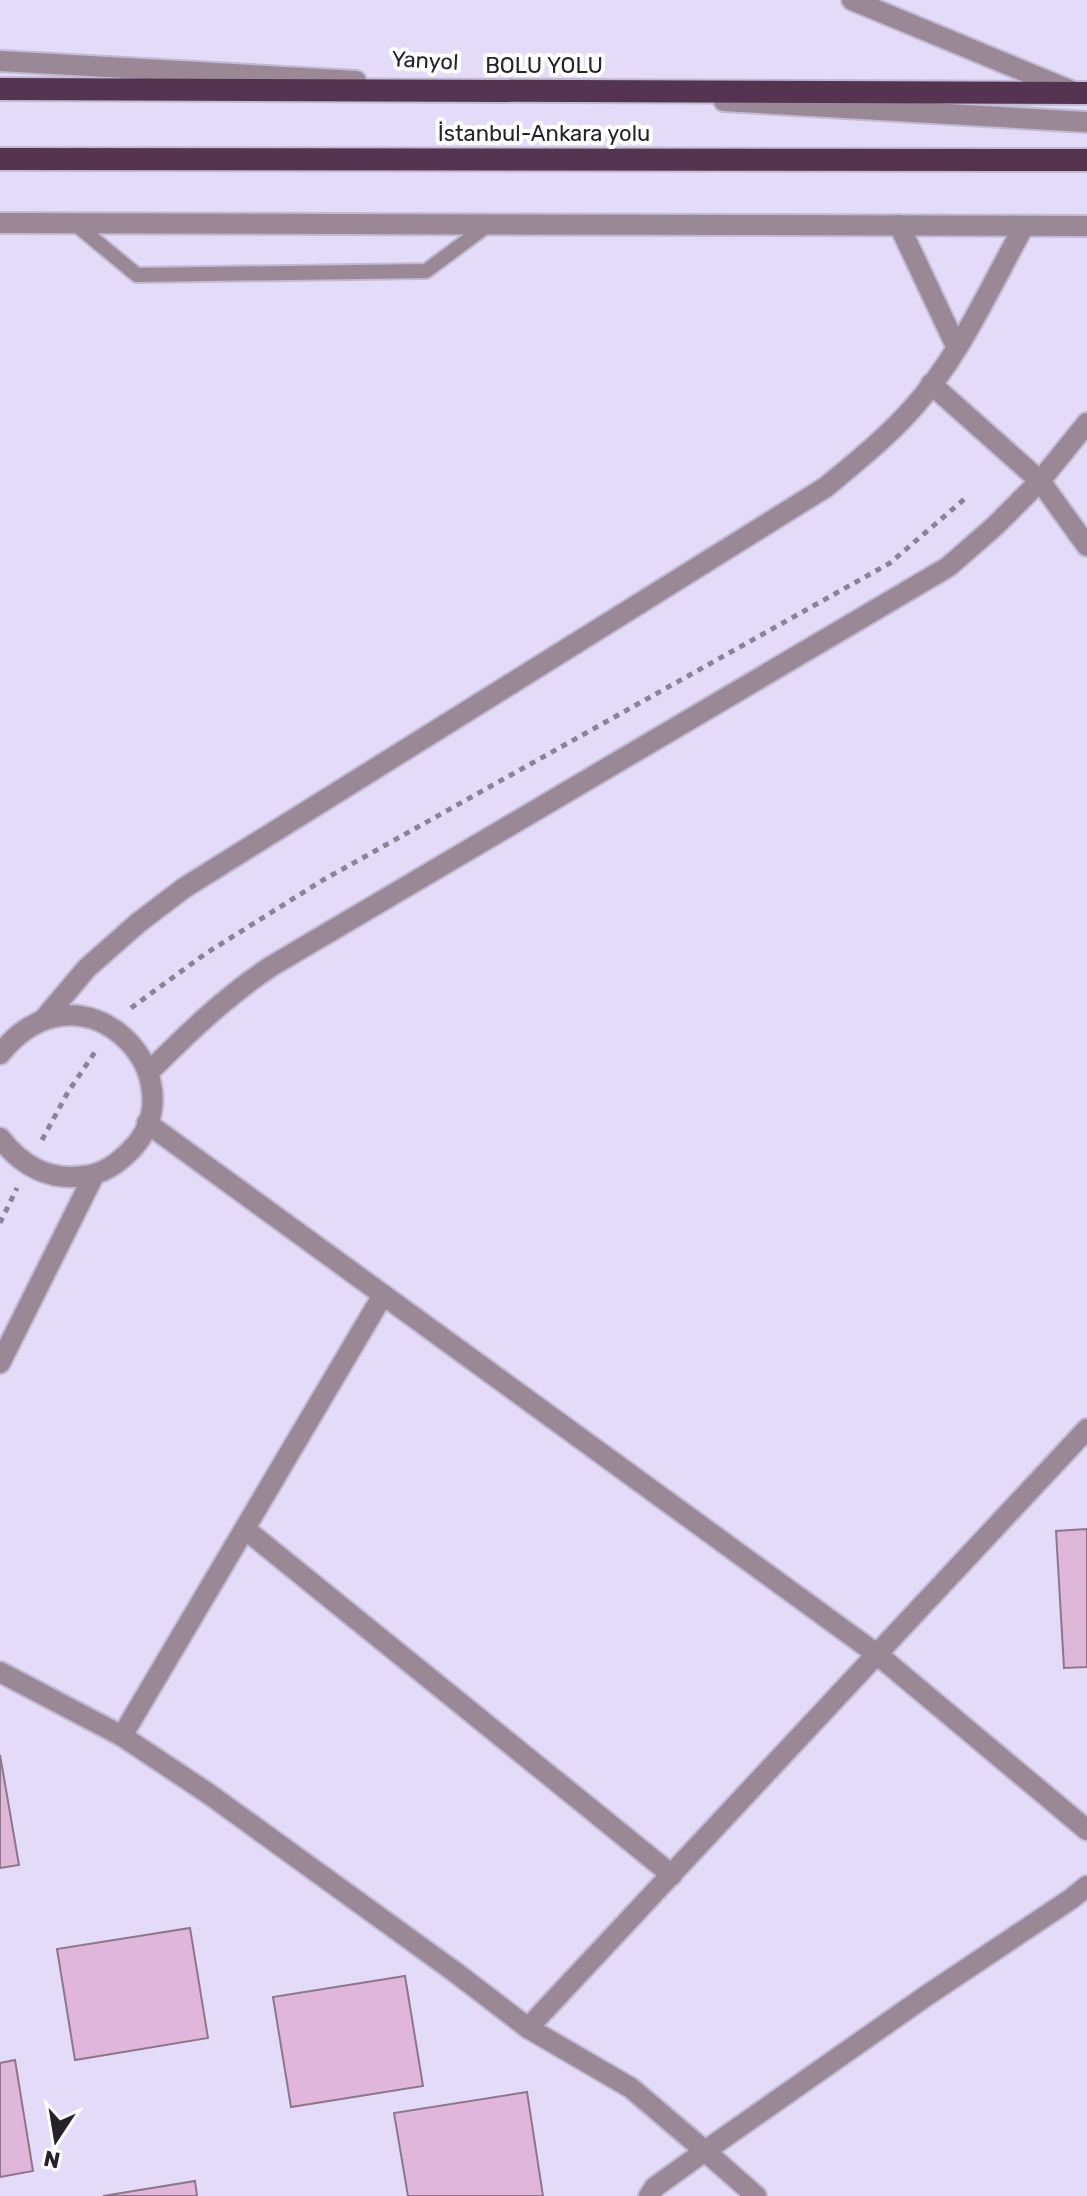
<svg xmlns="http://www.w3.org/2000/svg" width="1087" height="2196" font-family="Rubik,sans-serif">
<rect width="100%" height="100%" fill="#e3dbf8"/>
<!-- building -->
<g fill="#e1b6db" stroke="#8e778b" stroke-width="2">
<polygon points="1087,1529 1087,1667 1064,1668 1056,1531"/>
<polygon points="0,1755 19,1865 0,1868"/>
<polygon points="190,1928 208,2038 75,2060 57,1949"/>
<polygon points="405,1976 423,2086 291,2107 273,1997"/>
<polygon points="15,2060 33,2171 0,2177 0,2063"/>
<polygon points="527,2092 543,2196 408,2196 394,2113"/>
<polygon points="195,2181 197,2196 103,2196"/>
</g>
<g fill="none" stroke-linecap="round" stroke-linejoin="round">
<!-- service casing -->
<g stroke="#c1bad3" stroke-width="18">
<polyline id="service" points="74,223 137,275 426,271 488,225"/>
</g>
<!-- minor casing -->
<g stroke="#c1bad3" stroke-width="24">
<g id="minor">
<polyline points="852,0 1074,92"/>
<polyline points="0,61 356,81"/>
<polyline points="724,101 1087,122"/>
<polyline points="0,223 1087,226"/>
<polyline points="899,225 957,348"/>
<polyline points="931,384 1040,481 1087,546"/>
<path d="M44 1019 87 968 138 923 184 888 826 487C856 462 886 438 912 409 960 356 990 287 1024 226"/>
<path d="M0 1054C82 951 202 1078 131 1150 117 1164 103 1174 84 1176 48 1181 22 1166 0 1138"/>
<path d="M148 1073C187 1034 224 998 270 967L948 567 995 526 1040 481 1087 423"/>
<polyline points="147,1123 878,1655 1087,1830"/>
<polyline points="0,1363 94,1175"/>
<polyline points="245,1529 672,1875"/>
<polyline points="0,1672 122,1736 209,1794 455,1972 528,2028 631,2088 705,2151 926,1996 1071,1899 1087,1886"/>
<polyline points="122,1736 383,1295"/>
<polyline points="528,2028 1087,1429"/>
<polyline points="649,2196 655,2187 705,2151 756,2196"/>
</g>
</g>
<!-- trunk casing -->
<g stroke="#c1bad3" stroke-width="26">
<g id="trunk">
<polyline points="0,89 1087,93"/>
<polyline points="0,159 1087,160"/>
</g>
</g>
<!-- path -->
<g stroke="#8a8498" stroke-width="5" stroke-dasharray="6 6" stroke-linecap="butt">
<polyline points="131,1008 205,954 323,880 890,563 968,496"/>
<polyline points="42,1140 68,1092 97,1049"/>
<polyline points="0,1223 17,1188"/>
</g>
<!-- service -->
<use href="#service" stroke="#9a8897" stroke-width="14"/>
<!-- minor -->
<use href="#minor" stroke="#9a8897" stroke-width="20"/>
<!-- trunk -->
<use href="#trunk" stroke="#543450" stroke-width="22"/>
</g>
<g text-anchor="middle" stroke-width="8" stroke-linejoin="round" paint-order="stroke">
<!-- street labels -->
<g font-size="22" fill="#25222c" stroke="#fff">
<text transform="translate(425 60) rotate(3)" y="8">Yanyol</text>
<text x="544" y="73">BOLU YOLU</text>
<text x="544" y="141">İstanbul-Ankara yolu</text>
</g>
</g>
<!-- north arrow -->
<g transform="translate(56 2140) rotate(192)" stroke="#ffffff" stroke-width="6" paint-order="stroke">
<path d="M0-6L14 30L0 20L-14 30Z" fill="#25222c"/>
<text y="-12" font-size="22" font-weight="bold" text-anchor="middle" fill="#25222c">N</text>
</g>
</svg>
